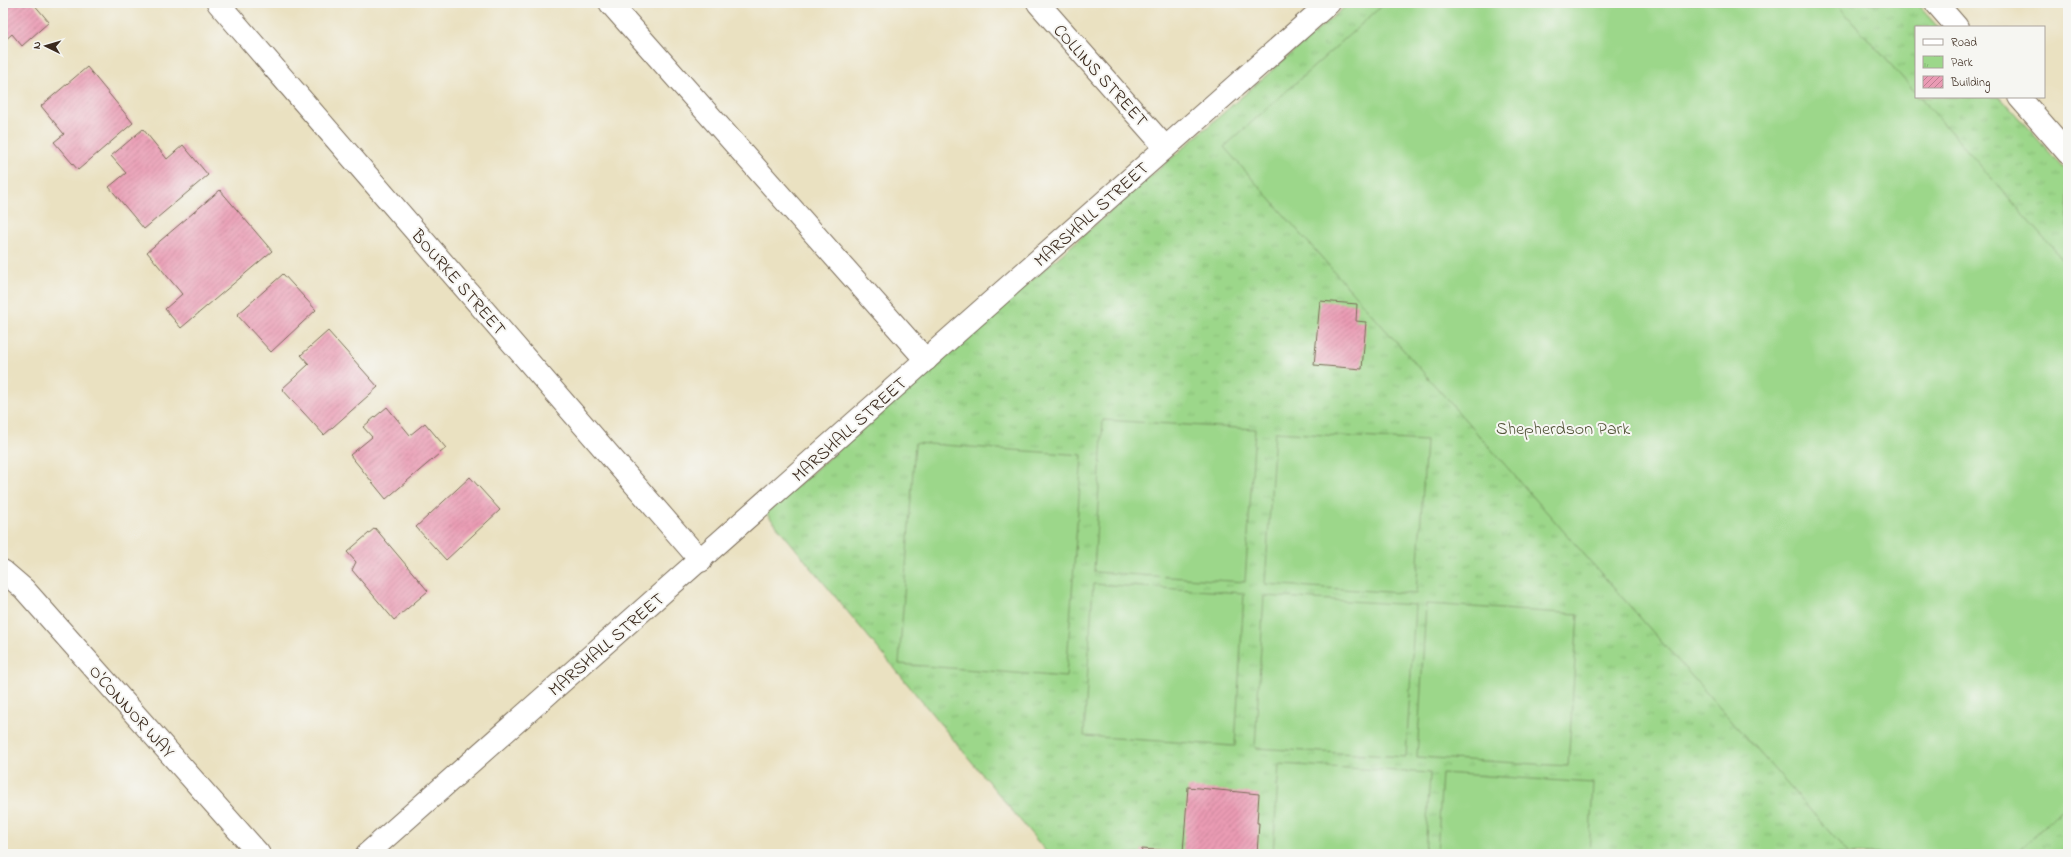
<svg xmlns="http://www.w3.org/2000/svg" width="2071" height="857" font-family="'Indie Flower',sans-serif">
<defs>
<pattern id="park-tufts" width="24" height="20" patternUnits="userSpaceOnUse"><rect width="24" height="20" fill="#9cd78a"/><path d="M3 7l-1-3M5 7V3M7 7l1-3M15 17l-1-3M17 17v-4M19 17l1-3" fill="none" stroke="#87b977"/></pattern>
<pattern id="building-hatch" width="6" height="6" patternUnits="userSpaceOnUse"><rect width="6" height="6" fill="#ea9bb4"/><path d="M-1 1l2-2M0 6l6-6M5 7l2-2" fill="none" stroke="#bf7f92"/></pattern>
</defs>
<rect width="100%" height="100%" fill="#f6f6f2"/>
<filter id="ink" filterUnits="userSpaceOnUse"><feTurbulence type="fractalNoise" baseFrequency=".025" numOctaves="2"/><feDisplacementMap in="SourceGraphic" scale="8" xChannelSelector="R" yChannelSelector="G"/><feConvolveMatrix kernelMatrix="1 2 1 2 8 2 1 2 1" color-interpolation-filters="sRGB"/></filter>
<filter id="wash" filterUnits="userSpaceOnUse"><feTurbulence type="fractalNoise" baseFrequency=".012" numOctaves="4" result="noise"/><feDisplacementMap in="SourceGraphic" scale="16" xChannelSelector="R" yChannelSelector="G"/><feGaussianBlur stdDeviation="0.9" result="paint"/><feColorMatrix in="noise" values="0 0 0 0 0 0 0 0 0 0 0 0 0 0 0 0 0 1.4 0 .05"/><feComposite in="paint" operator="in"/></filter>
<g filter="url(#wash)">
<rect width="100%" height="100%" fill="#eae1c1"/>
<!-- park -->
<polygon fill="url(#park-tufts)" stroke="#6c8054" points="1349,3 1916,3 1938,27 1916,27 1916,97 2000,97 2068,173 2068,854 1048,854 766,513"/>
<!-- pitch -->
<g fill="#9cd78a" stroke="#6c8054">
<polygon points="1385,3 1836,3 1916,93 1916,97 1920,97 2068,265 2068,805 2014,854 1849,854 1224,147"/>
<polygon points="1103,420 1255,429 1245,582 1094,572"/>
<polygon points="1275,432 1426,441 1416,594 1265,584"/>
<polygon points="915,443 1082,455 1066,677 899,664"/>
<polygon points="1093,584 1244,593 1235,746 1084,736"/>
<polygon points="1264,596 1415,605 1406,757 1255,748"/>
<polygon points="1426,604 1578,614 1568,766 1417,757"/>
<polygon points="1279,764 1430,773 1425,854 1273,854"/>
<polygon points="1442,773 1593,783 1589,854 1437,854"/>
</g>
<g id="blocks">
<!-- building -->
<g fill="url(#building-hatch)">
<polygon points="3,3 33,3 49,22 22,46 12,34 3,42"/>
<polygon points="87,67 133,123 78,170 54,142 64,134 41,106"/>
<polygon points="143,129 167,159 183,145 208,175 144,229 109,187 126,173 111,156"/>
<polygon points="220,190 272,251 181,328 165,309 182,294 147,252"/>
<polygon points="283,274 316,310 271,352 237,315"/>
<polygon points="1320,301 1357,304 1356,321 1366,322 1362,369 1314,365"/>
<polygon points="328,331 378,387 324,435 282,389 309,364 301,355"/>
<polygon points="387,407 410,435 425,423 446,448 386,499 350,455 372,437 363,427"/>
<polygon points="470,477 500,510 446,560 416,527"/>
<polygon points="375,528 428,591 394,620 352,570 356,562 347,552"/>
<polygon points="1188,787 1259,794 1257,823 1259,823 1257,854 1141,854 1142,849 1183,852"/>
</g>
</g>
</g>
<g filter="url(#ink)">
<use href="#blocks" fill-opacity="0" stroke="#786a57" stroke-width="1"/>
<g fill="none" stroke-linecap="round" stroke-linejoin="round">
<!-- minor casing -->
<g stroke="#786a57" stroke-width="24">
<g id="minor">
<polyline points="218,3 701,561"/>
<polyline points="610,3 926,360"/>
<polyline points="1038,3 1165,147"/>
<polyline points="3,571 24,589 259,854"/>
<polyline points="367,854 1329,3"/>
</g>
</g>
<!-- major casing -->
<g stroke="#786a57" stroke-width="24">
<g id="major">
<polyline points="1936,3 1957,27"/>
<polyline points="2019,97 2068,153"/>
</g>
</g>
<!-- minor -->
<use href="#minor" stroke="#fff" stroke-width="22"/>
<!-- major -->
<use href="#major" stroke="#fff" stroke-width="22"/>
</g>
</g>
<g text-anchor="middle" stroke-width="4" stroke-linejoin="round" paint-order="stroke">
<!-- street labels -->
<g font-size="18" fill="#3b2a1e" stroke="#f6f6f2">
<text transform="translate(1101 75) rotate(48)" y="6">COLLINS STREET</text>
<text transform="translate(1091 214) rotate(-42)" y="6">MARSHALL STREET</text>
<text transform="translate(459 282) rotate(49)" y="6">BOURKE STREET</text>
<text transform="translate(849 429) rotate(-42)" y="6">MARSHALL STREET</text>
<text transform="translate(606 644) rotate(-41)" y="6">MARSHALL STREET</text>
<text transform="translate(132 711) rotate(48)" y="6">O'CONNOR WAY</text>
</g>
<!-- park labels -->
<g font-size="18" fill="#535539" stroke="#f6f6f2">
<text x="1563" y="434">Shepherdson Park</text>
</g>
</g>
<!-- margin -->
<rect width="2071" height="857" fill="none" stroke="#f6f6f2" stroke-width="16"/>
<!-- legend -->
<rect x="1915" y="26" width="130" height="72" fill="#f6f6f2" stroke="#aba49d"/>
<rect x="1923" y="39" width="20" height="6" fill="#ffffff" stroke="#aba49d"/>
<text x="1951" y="46" font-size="12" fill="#3b2a1e">Road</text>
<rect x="1923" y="56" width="20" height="12" fill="url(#park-tufts)" stroke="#aba49d"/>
<text x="1951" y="66" font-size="12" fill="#3b2a1e">Park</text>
<rect x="1923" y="76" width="20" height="12" fill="url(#building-hatch)" stroke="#aba49d"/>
<text x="1951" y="86" font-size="12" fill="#3b2a1e">Building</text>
<!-- north arrow -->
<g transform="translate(46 46) rotate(275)" stroke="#f6f6f2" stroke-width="3" paint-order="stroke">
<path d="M0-3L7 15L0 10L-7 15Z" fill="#3b2a1e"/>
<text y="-6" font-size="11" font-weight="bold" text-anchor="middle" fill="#3b2a1e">N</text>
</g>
</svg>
